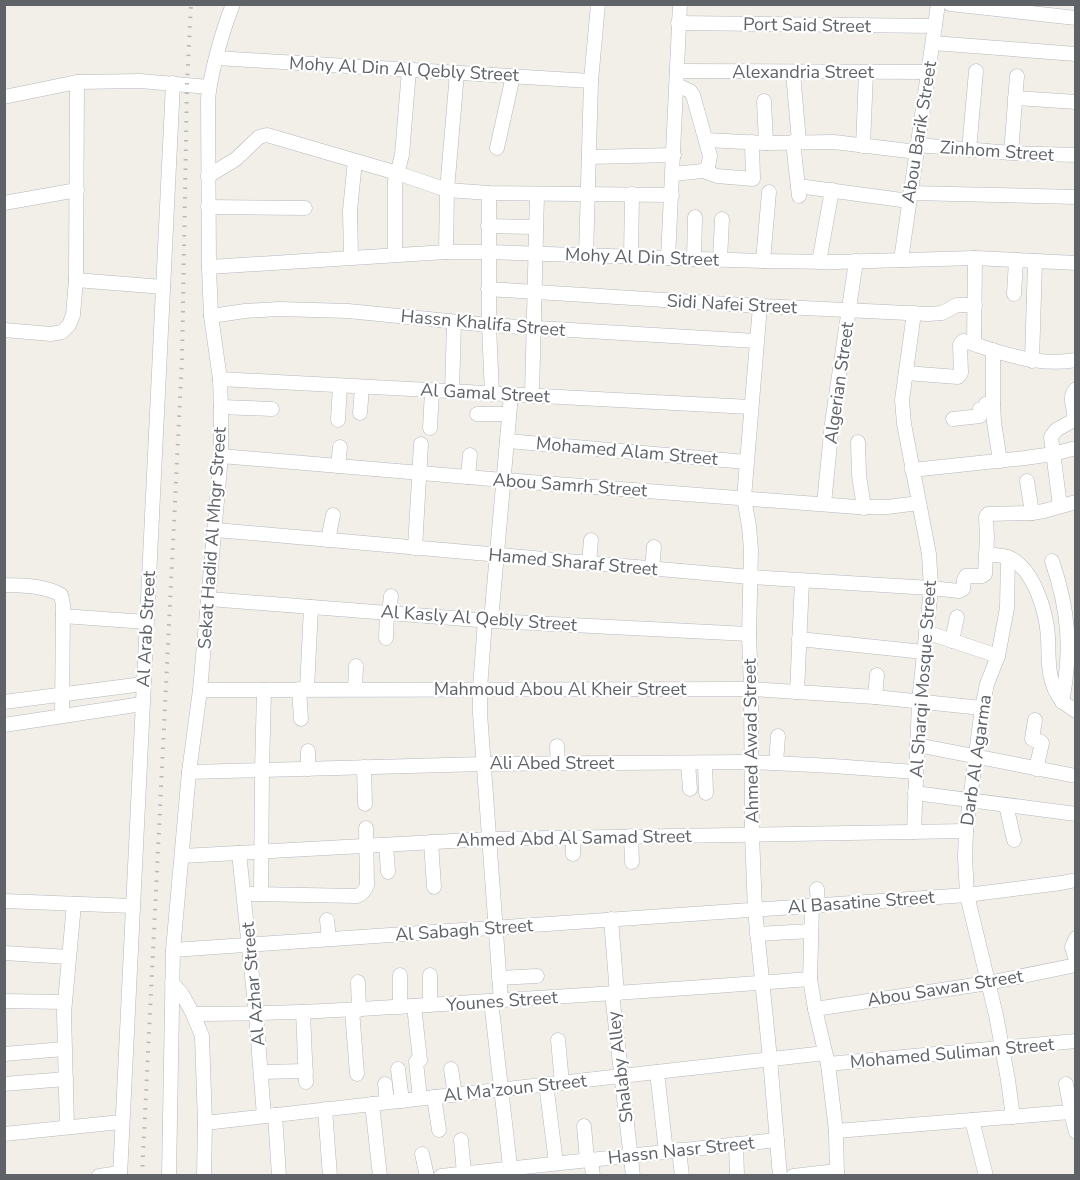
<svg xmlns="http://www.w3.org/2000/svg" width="1080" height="1180" font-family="'Nunito Sans',sans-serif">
<rect width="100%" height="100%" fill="#f1efe8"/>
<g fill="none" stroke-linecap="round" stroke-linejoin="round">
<!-- minor casing -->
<g stroke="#b5b8bc" stroke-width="15">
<g id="minor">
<polyline points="950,4 1076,18"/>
<polyline points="678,23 935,26"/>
<polyline points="933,43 1076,54"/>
<polyline points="217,58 591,81"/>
<polyline points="677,71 929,72"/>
<polyline points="793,72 799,142"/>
<polyline points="4,97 77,82 140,81 209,87"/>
<polyline points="1015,98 1076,102"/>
<polyline points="764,101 766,143"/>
<polyline points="706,140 766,143 834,142 917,152"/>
<polyline points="793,142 799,196"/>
<polyline points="918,145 1011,153 1076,155"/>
<polyline points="863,146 866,72"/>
<polyline points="497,148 513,76"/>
<polyline points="969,150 976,71"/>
<polyline points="1011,153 1017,76"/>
<polyline points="589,157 674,155"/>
<polyline points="703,171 717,176 753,179 752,142"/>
<polyline points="673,174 703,171 708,167 710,156 693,95 690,91 677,85"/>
<polyline points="208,176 236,159 259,137 267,135 397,173 447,190 489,193 672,195"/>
<polyline points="798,186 909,201"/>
<polyline points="489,193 489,325 492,394"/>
<polyline points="910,193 1076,197"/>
<polyline points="4,203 77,190"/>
<polyline points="208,207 305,208"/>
<polyline points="488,226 536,227"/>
<polyline points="446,252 447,190 457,73"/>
<polyline points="395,255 395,181 402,155 409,70"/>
<polyline points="586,255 591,81 598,4"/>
<polyline points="351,257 350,210 355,161"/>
<polyline points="631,257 632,194"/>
<polyline points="668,258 680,4"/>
<polyline points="694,259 695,217"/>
<polyline points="720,260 722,219"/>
<polyline points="901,260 938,4"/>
<polyline points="763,261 769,192"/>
<polyline points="819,262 832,190"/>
<polyline points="209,267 446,252 488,252 763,261 835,262 975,258 1076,263"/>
<polyline points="76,280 163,287"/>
<polyline points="488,289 760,306 928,314 942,313 957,305 975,305"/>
<polyline points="1014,294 1016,260"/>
<polyline points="760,306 744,498 749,526 751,550 749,634 751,689 752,834 755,910 770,1059 780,1176"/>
<polyline points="914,313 902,400 904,424 929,554 931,588 919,701 914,832"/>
<polyline points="211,316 245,311 279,309 348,311 489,325 756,341"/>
<polyline points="4,330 51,334 62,332 69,325 73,315 76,280 77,82"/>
<polyline points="974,343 975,258"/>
<polyline points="993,350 993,403 994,422 1000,461"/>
<polyline points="1032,361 1035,261"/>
<path d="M906 373 958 377 961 373 960 345 963 341C974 343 984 348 995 351 1022 359 1047 365 1076 360"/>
<polyline points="220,379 750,407"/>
<polyline points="452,392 454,322"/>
<polyline points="532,396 537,194"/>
<polyline points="221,407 272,409"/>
<polyline points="360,413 362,387"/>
<polyline points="477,414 509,414"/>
<polyline points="953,419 980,416 980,409 985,408 986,404 993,403"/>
<polyline points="338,420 340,386"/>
<polyline points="430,428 432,391"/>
<polyline points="507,441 746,462"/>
<polyline points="858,442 859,475 864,508"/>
<polyline points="221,456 503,480 857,507 887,507 919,503"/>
<polyline points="338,466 340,447"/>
<polyline points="912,470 1025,458 1053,454 1076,448"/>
<polyline points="468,477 470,455"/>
<polyline points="1027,481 1032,513"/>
<polyline points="824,504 832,423 856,261"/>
<path d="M1060 506 1051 437 1056 430 1074 420C1076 409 1067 398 1076 389"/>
<polyline points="216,530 750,577 931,588 959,591 963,589 964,580 966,576 982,576 985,574 987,537 986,517 988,514 1032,513 1044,511 1076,502"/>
<polyline points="328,540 333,515"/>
<polyline points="415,548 421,444"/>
<path d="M987 554C994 555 1003 555 1010 558 1034 570 1046 611 1048 636 1049 655 1047 674 1056 692 1060 701 1067 705 1076 711"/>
<polyline points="1008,557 1007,608 998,656 987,684 982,708 966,831 965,857 967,895 996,1015 1008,1080 1013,1117"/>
<path d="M1052 561C1069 611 1072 650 1062 702"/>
<polyline points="589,563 591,540"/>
<polyline points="652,569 654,547"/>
<path d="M4 585C24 586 44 585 61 595L63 605 62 716"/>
<polyline points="209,599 491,621 749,634"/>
<polyline points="389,613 391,596"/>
<polyline points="63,616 146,622"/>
<polyline points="485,620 480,689 480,713 501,1001"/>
<polyline points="491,621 511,395"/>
<polyline points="926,632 998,656"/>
<polyline points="386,638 387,613"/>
<polyline points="799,639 924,652"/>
<polyline points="952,641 957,617"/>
<polyline points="299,689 301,719"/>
<polyline points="307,689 311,607"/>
<polyline points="355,689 356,666"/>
<polyline points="200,690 751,689 875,697 982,708"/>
<polyline points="797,692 802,581"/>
<polyline points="875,697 877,675"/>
<polyline points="4,702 143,684"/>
<polyline points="1035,720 1032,739 1041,742 1042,743 1036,769"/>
<polyline points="4,725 142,704"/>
<polyline points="917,745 1076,776"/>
<polyline points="557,746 558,763"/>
<polyline points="308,751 308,769"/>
<polyline points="688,763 690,789"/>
<polyline points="705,763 706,793"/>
<polyline points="776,763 778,736"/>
<polyline points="364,767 365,804"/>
<polyline points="189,772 484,764 751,762 833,766 916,772"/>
<polyline points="915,793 1076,814"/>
<polyline points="1006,805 1014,840"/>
<polyline points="631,836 632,862"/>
<polyline points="573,837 573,854"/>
<polyline points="431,842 434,887"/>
<polyline points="386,845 388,872"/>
<polyline points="239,853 256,1014 264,1116"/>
<polyline points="182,856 489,839 966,831"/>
<polyline points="817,889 818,905"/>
<path d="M251 894 357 896C362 894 365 891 367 885L366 828"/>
<polyline points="261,894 262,771 264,690"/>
<polyline points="4,901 132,906"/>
<polyline points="812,906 810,979 815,1009 828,1064 836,1131 837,1176"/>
<polyline points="611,919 617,994"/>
<polyline points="327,920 329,939"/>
<polyline points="757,934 811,931"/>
<polyline points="1076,938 1072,947 1076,960"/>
<polyline points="173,950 967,895 1061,883 1076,880"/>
<polyline points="4,953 69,957"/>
<polyline points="430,975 430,1005"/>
<polyline points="499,978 537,976"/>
<polyline points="358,982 359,1010"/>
<polyline points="172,983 182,994 193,1014 202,1036 205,1123 204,1176"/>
<polyline points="612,994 633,1176"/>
<polyline points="4,1001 64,1002"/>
<polyline points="491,1001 511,1175"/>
<polyline points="414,1006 420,1060 416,1062 420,1098"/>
<polyline points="400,1007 400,975"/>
<polyline points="815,1009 988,983 1076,965"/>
<polyline points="352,1010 357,1074"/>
<polyline points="303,1012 306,1082"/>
<path d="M193 1014C296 1014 399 1007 502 1000 605 994 707 987 810 979"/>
<polyline points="558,1040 562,1083"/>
<polyline points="4,1054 64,1049"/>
<polyline points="828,1064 1076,1041"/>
<polyline points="398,1069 402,1101"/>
<polyline points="451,1069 455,1095"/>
<polyline points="261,1072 306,1071"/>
<polyline points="657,1072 666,1152"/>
<polyline points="4,1084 66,1079"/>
<polyline points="385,1084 387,1102"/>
<polyline points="546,1084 556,1163"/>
<polyline points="434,1097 439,1130"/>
<polyline points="372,1104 380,1176"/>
<polyline points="325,1109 330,1176"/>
<polyline points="1071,1112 1076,1132"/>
<polyline points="275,1115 279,1176"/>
<polyline points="972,1120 986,1176"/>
<polyline points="205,1123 825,1053"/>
<polyline points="584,1126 587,1160"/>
<polyline points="67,1127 64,1013 74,904"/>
<polyline points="836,1131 1070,1112 1071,1111 1066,1084"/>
<polyline points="4,1134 121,1122"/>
<polyline points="461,1140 464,1173"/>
<polyline points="736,1144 737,1176"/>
<polyline points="679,1150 682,1176"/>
<polyline points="422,1154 427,1176"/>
<polyline points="591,1159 593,1176"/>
<polyline points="99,1176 120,1173"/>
<polyline points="120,1176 173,83"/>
<path d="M169 1176 173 950 189 772 200 690 221 456V407L220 379 211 316 209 267 208 99C211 71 222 32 233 4"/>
<polyline points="441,1176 777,1140"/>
<polyline points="793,1176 837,1171"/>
</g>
</g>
<!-- minor -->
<use href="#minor" stroke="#fff" stroke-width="14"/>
<!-- rail -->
<polyline stroke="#b6b7b8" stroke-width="4" stroke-dasharray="1.5 8" stroke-linecap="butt" points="142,1176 182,359 187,84 191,4"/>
</g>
<g text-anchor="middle" stroke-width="4.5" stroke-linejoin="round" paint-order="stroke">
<!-- street labels -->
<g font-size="18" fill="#5f6368" stroke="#fff">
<text transform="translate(807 25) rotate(1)" y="6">Port Said Street</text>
<text transform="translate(404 69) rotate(3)" y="6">Mohy Al Din Al Qebly Street</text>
<text x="803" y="78">Alexandria Street</text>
<text transform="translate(919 132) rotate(-81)" y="6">Abou Barik Street</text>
<text transform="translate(997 151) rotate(4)" y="6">Zinhom Street</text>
<text transform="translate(642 257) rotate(2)" y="6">Mohy Al Din Street</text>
<text transform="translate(732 304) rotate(3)" y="6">Sidi Nafei Street</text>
<text transform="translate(483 323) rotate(5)" y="6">Hassn Khalifa Street</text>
<text transform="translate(839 383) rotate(-82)" y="6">Algerian Street</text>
<text transform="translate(485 393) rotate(3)" y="6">Al Gamal Street</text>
<text transform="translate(627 451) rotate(5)" y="6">Mohamed Alam Street</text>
<text transform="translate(570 485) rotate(4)" y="6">Abou Samrh Street</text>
<text transform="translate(212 538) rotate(-86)" y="6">Sekat Hadid Al Mhgr Street</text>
<text transform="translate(573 562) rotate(5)" y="6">Hamed Sharaf Street</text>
<text transform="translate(479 618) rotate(4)" y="6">Al Kasly Al Qebly Street</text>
<text transform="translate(146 629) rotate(-87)" y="6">Al Arab Street</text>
<text transform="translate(923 679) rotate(-86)" y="6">Al Sharqi Mosque Street</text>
<text x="560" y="695">Mahmoud Abou Al Kheir Street</text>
<text transform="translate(751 741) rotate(-91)" y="6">Ahmed Awad Street</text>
<text transform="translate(976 760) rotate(-82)" y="6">Darb Al Agarma</text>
<text x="552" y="769">Ali Abed Street</text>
<text transform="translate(574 838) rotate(-1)" y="6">Ahmed Abd Al Samad Street</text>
<text transform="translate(861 902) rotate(-4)" y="6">Al Basatine Street</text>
<text transform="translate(464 930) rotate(-4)" y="6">Al Sabagh Street</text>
<text transform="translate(253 984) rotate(-95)" y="6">Al Azhar Street</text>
<text transform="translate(945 988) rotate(-9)" y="6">Abou Sawan Street</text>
<text transform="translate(502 1001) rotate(-4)" y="6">Younes Street</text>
<text transform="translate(952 1053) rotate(-5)" y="6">Mohamed Suliman Street</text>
<text transform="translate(620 1067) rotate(-97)" y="6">Shalaby Alley</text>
<text transform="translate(515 1088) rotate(-6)" y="6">Al Ma'zoun Street</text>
<text transform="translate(681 1150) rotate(-6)" y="6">Hassn Nasr Street</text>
</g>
</g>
<!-- border -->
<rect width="1080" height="1180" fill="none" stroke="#5f6368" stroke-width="12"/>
</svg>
